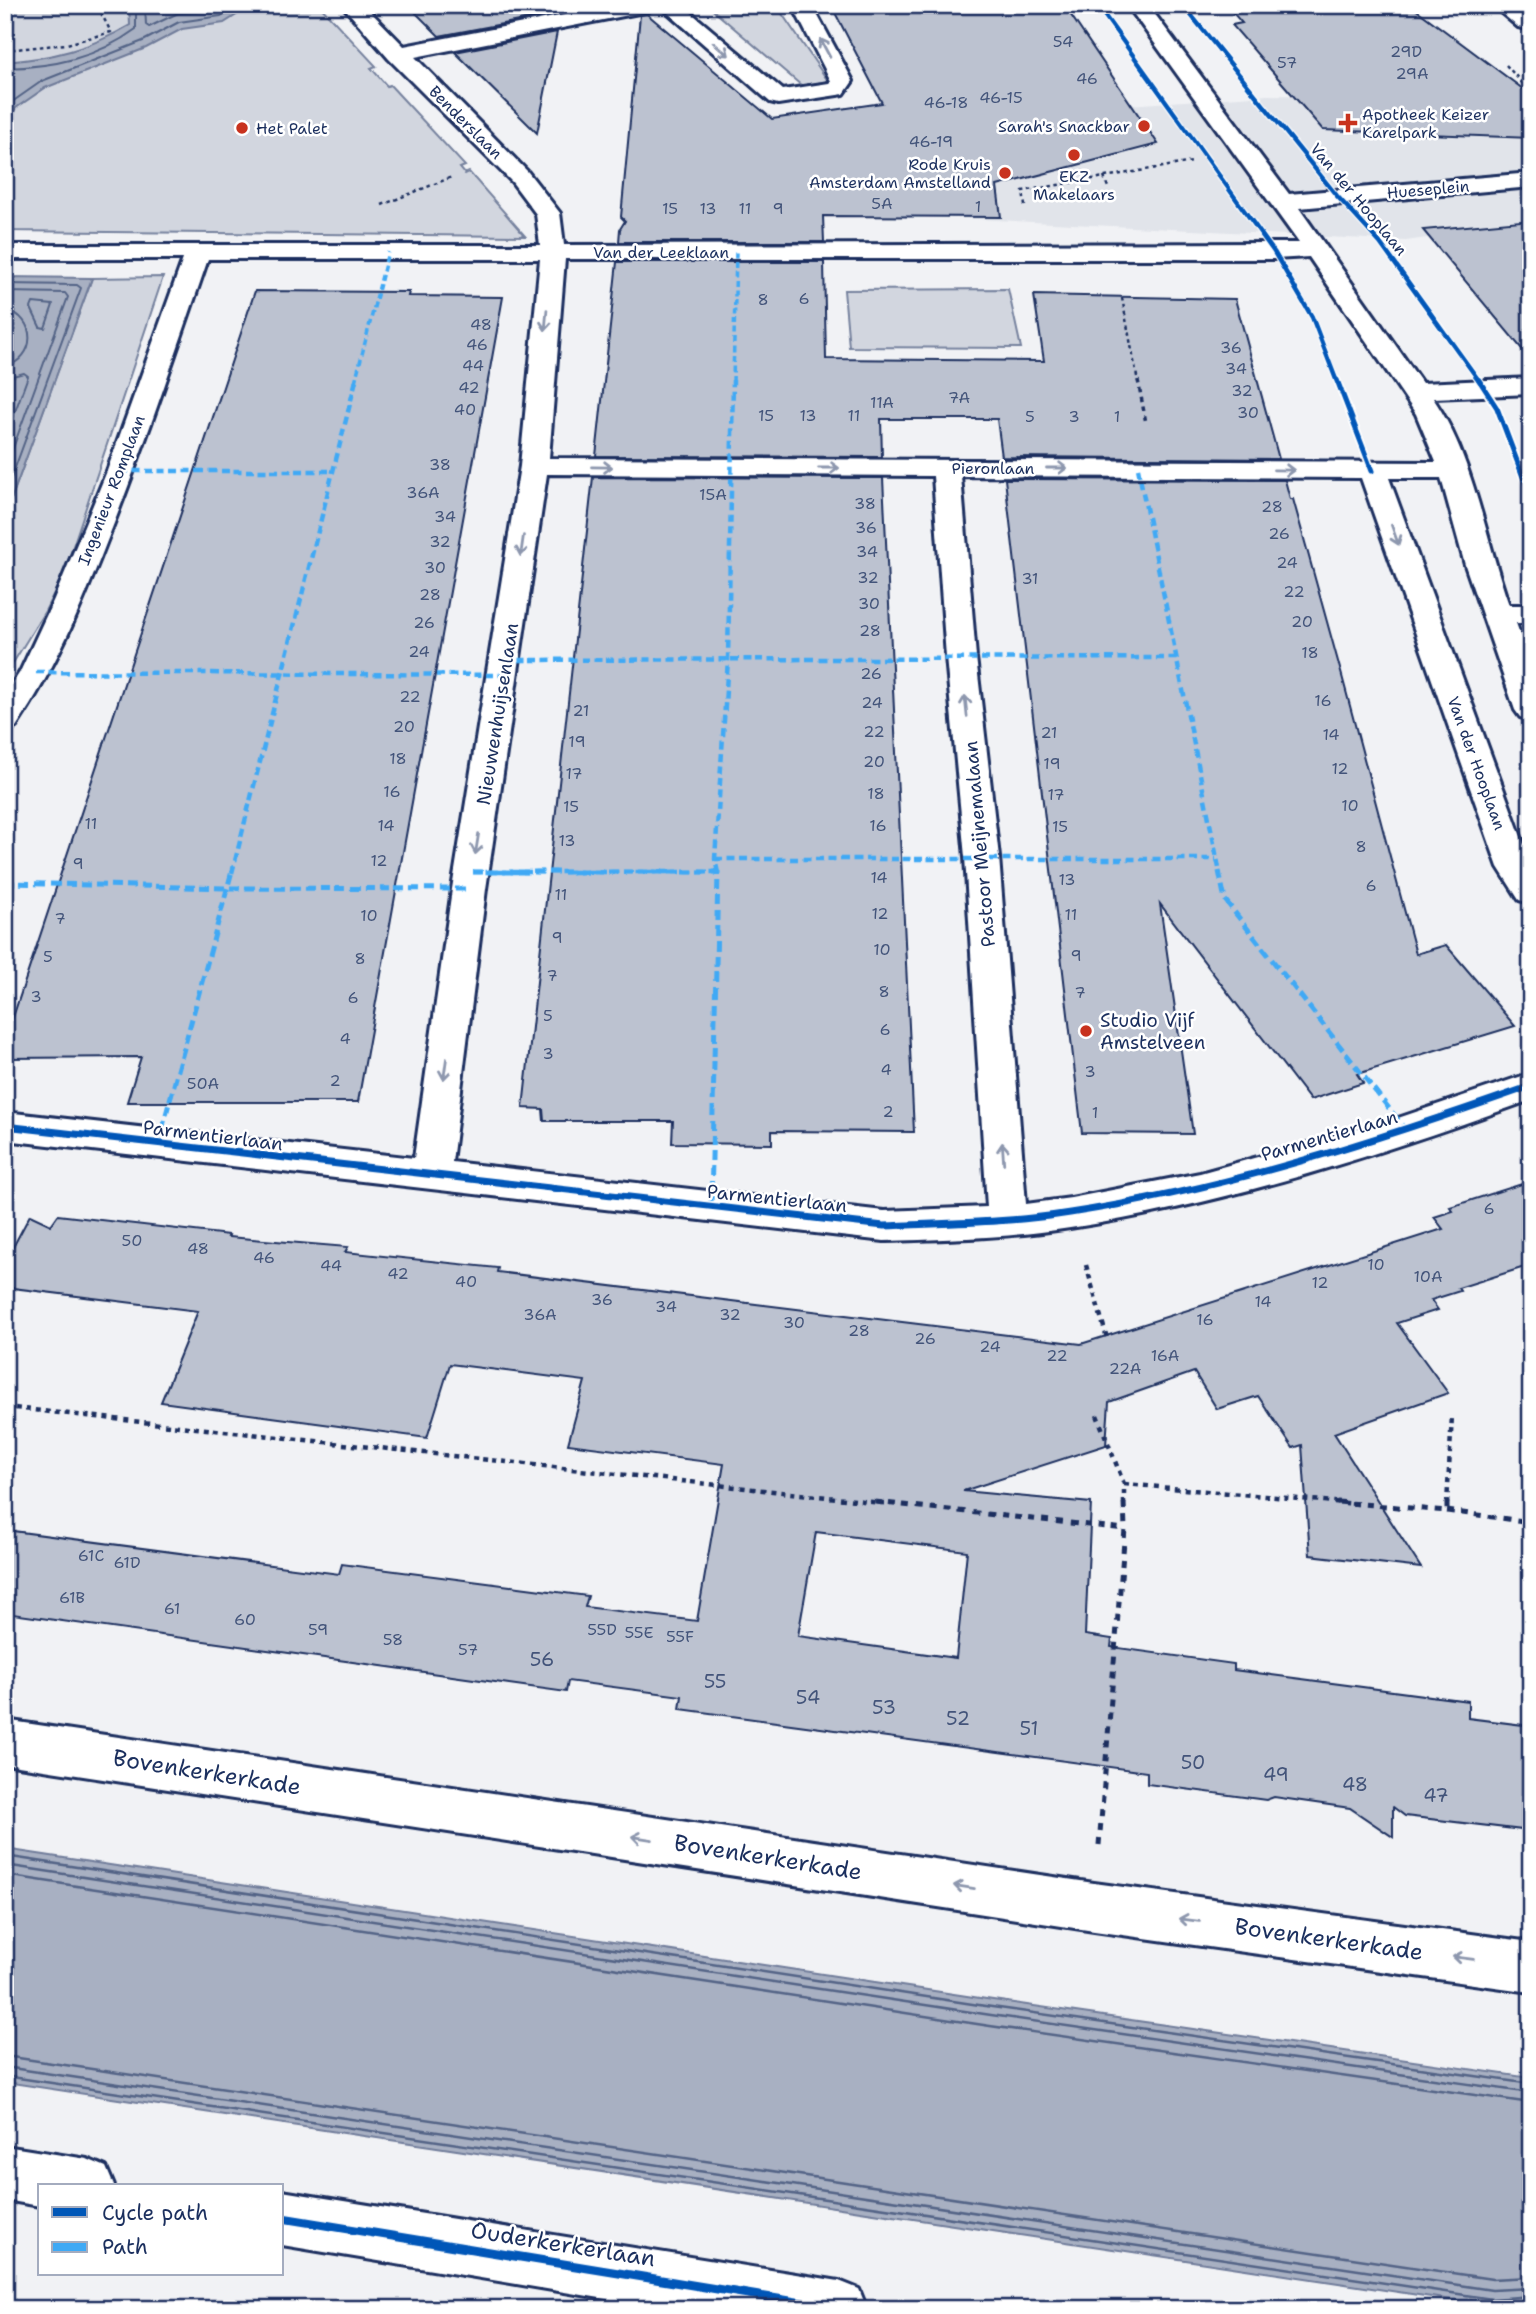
<svg xmlns="http://www.w3.org/2000/svg" width="1536" height="2314" font-family="'Shantell Sans',sans-serif">
<rect width="100%" height="100%" fill="#f1f2f5"/>
<filter id="ink" filterUnits="userSpaceOnUse"><feTurbulence type="fractalNoise" baseFrequency=".0143" numOctaves="2"/><feDisplacementMap in="SourceGraphic" scale="14" xChannelSelector="R" yChannelSelector="G"/><feConvolveMatrix kernelMatrix="1 2 1 2 8 2 1 2 1" color-interpolation-filters="sRGB"/></filter>
<g filter="url(#ink)">
<!-- built -->
<polygon fill="#e1e4ea" points="1267,95 1496,98 1531,140 1531,223 1406,241 936,217 917,157 1073,109"/>
<!-- green -->
<g fill="#d2d6df" stroke="#76829e" stroke-width="2">
<polygon points="5,5 319,5 376,66 371,68 387,86 390,85 465,166 460,168 465,174 469,172 525,236 5,231"/>
<polygon points="707,5 776,5 828,81 802,86"/>
<polygon points="163,277 64,573 45,611 5,676 5,516 92,278"/>
<polygon points="1008,289 1021,348 849,347 844,290"/>
</g>
<!-- water -->
<g fill="#a8b0c2" stroke="#707c9a" stroke-width="2">
<path d="M129 5 249 7 224 23 182 29 146 48 45 88 16 108 5 125V62C52 58 90 49 130 25Z"/>
<polygon points="5,277 92,278 5,516 5,359 14,329 5,323"/>
<polygon points="5,1849 993,2000 1531,2078 1531,2303 1491,2306 5,2082"/>
</g>
<g fill="none" stroke-linecap="round" stroke-linejoin="round">
<!-- shore-far1 -->
<g stroke="#536386" stroke-width="2">
<polyline points="145,5 146,25 149,27 178,13 198,12 222,5"/>
<path d="M5 68C53 67 97 58 136 29V5"/>
<polyline points="5,112 12,102 42,81 143,41 179,22 221,16 238,5"/>
<polyline points="5,284 77,285 81,288 5,495"/>
<polyline points="5,292 65,293 68,297 5,470"/>
<polygon points="33,303 53,305 45,328 40,327 31,308"/>
<path d="M5 309C38 318 37 358 5 367"/>
<polyline points="5,378 24,373 28,376 5,439"/>
</g>
<!-- shore -->
<g stroke="#536386" stroke-width="2.5">
<polyline points="5,1856 992,2007 1531,2084"/>
<polyline points="5,1865 991,2015 1531,2093"/>
<polyline points="5,1875 990,2026 1531,2103"/>
<polyline points="5,2056 1492,2279 1531,2277"/>
<polyline points="5,2067 1492,2290 1531,2288"/>
<polyline points="5,2076 1492,2299 1531,2296"/>
</g>
</g>
<!-- building -->
<g fill="#bcc2d0" stroke="#1b2f5e" stroke-width="2" fill-rule="evenodd">
<polygon points="408,5 562,5 561,13 439,36"/>
<polygon points="831,5 1064,5 1158,144 997,186 1001,217 823,216 824,242 619,242 620,229 625,221 621,217 640,15 647,14 772,119 882,103"/>
<polygon points="1226,5 1410,5 1531,95 1531,138 1323,130 1232,25 1242,23"/>
<polygon points="557,32 537,133 455,52"/>
<polygon points="1531,220 1531,360 1423,230"/>
<polygon points="617,262 824,262 826,359 1044,361 1034,295 1235,299 1279,459 1002,457 997,419 881,419 882,457 596,456"/>
<polygon points="255,291 409,292 408,296 503,297 358,1102 127,1102 141,1057 5,1058 5,1041"/>
<polygon points="593,477 883,478 914,1132 772,1131 772,1144 672,1143 673,1121 544,1121 543,1109 523,1108"/>
<polygon points="1005,479 1285,480 1290,499 1293,499 1342,676 1416,954 1446,945 1515,1026 1357,1074 1363,1083 1310,1100 1160,904 1193,1134 1082,1133"/>
<path d="M1531 1181V1265L1458 1288 1460 1291 1431 1300 1438 1310 1397 1323 1448 1393 1334 1433 1421 1568 1310 1555 1302 1445 1293 1448 1258 1396 1217 1409 1194 1372 1109 1402 1106 1445 963 1491 1091 1503 1085 1635 1112 1639 1111 1647 1234 1664V1670L1468 1701V1718L1531 1726V1831L1405 1816 1393 1807V1837L1350 1808 1274 1797 1266 1800 1147 1784V1772L680 1709 682 1696 568 1681 566 1692 5 1613V1530L339 1574 342 1564 588 1596 585 1607 697 1621 724 1464 568 1444 585 1381 450 1364 427 1438 161 1402 198 1311 5 1287V1262L30 1215 51 1225 58 1215 229 1235 228 1237 348 1247 345 1252 498 1268 497 1272 1081 1344 1443 1229 1434 1217 1453 1211 1450 1207ZM816 1532 967 1551 956 1658 798 1636Z"/>
</g>
<g fill="none" stroke-linecap="round" stroke-linejoin="round">
<!-- minor casing -->
<g stroke="#1b2f5e" stroke-width="6">
<g id="minor">
<path d="M342 5H364L404 46 616 5H682L783 90 829 83 831 81 792 5H812L853 81 844 94 778 104 770 102 659 5 649 11 415 57 528 172 560 213 564 245 1299 243 1127 5H1148L1289 194 1531 173V187L1299 208 1422 383 1531 378V394L1433 398C1474 458 1485 538 1509 605H1531V623H1516L1531 665V720L1520 717 1515 710 1465 565 1441 478H1389L1531 864V903L1519 900 1498 867 1361 478 961 476 976 657 999 857 1026 1204 1071 1198 1200 1173 1398 1118 1531 1073V1100C1381 1154 1227 1204 1070 1228 1008 1238 946 1239 884 1241L5 1140V1112L414 1158 452 889 520 466 540 259H208C175 355 143 451 105 546 80 610 55 669 16 727L5 730V695L20 672 54 599 107 471 183 259H5V245H540L536 214 512 182 389 59ZM1309 257 1416 414 1436 462 549 458 565 259H1274ZM547 474 933 476 946 657 965 857 987 1207 884 1211 452 1162 486 889Z"/>
<polygon points="1492,5 1515,5 1531,17 1531,30 1518,27"/>
<polygon points="5,1720 1094,1883 1531,1942 1531,1992 1094,1931 5,1764"/>
<polygon points="5,2146 87,2159 106,2167 114,2186 40,2186 40,2206 5,2200"/>
<polygon points="282,2191 839,2281 859,2289 867,2309 666,2309 282,2245"/>
</g>
</g>
<!-- path-far3 -->
<g stroke="#1b2f5e" stroke-width="2.5" stroke-dasharray="3.5 3.5" stroke-linecap="butt">
<polyline points="5,50 67,44 111,32 102,15 102,5"/>
<polyline points="1506,65 1531,93"/>
<polyline points="1104,177 1109,190"/>
<polyline points="382,205 452,177"/>
<polyline points="1025,206 1023,191 1192,162"/>
<polyline points="1122,298 1138,382"/>
</g>
<!-- path-far2 -->
<polyline stroke="#1b2f5e" stroke-width="3.5" stroke-dasharray="4.5 4.5" stroke-linecap="butt" points="1138,380 1146,423"/>
<!-- path-far1 -->
<g stroke="#1b2f5e" stroke-width="4.5" stroke-dasharray="5 5" stroke-linecap="butt">
<polyline points="1086,1265 1107,1338"/>
<polyline points="5,1407 891,1504"/>
<polyline points="1097,1415 1124,1484 1124,1504"/>
<polyline points="1124,1484 1358,1504"/>
<polyline points="1447,1504 1452,1416"/>
</g>
<!-- path -->
<g stroke="#1b2f5e" stroke-width="5" stroke-dasharray="7 7" stroke-linecap="butt">
<polyline points="875,1502 1125,1529"/>
<polyline points="1337,1502 1447,1511 1447,1502"/>
<polyline points="1447,1511 1531,1522"/>
<polyline points="1099,1845 1125,1529 1124,1502"/>
</g>
<!-- minor -->
<use href="#minor" fill="#fff" fill-rule="evenodd"/>
<!-- quiet-far2 -->
<g stroke="#3fa9f5" stroke-width="3.5" stroke-dasharray="6 3.5" stroke-linecap="butt">
<polyline points="355,382 388,252"/>
<polyline points="733,382 736,252"/>
</g>
<!-- quiet-far1 -->
<g stroke="#3fa9f5" stroke-width="4.5" stroke-dasharray="8 4.5" stroke-linecap="butt">
<polyline points="1138,468 1220,873"/>
<polyline points="121,471 335,471"/>
<polyline points="506,660 1177,658"/>
<polyline points="36,672 504,675"/>
<polyline points="715,859 1216,859"/>
<polyline points="473,872 718,872"/>
<polyline points="232,873 356,380"/>
<polyline points="718,873 715,859 728,659 733,380"/>
</g>
<!-- quiet -->
<g stroke="#3fa9f5" stroke-width="5" stroke-dasharray="10 5" stroke-linecap="butt">
<polyline points="1219,871 1225,900 1406,1130"/>
<polyline points="473,872 718,872"/>
<polyline points="5,883 228,888 469,889"/>
<polyline points="158,1144 232,871"/>
<polyline points="711,1206 718,871"/>
</g>
<!-- cycleway-far3 casing -->
<g stroke="#fff" stroke-width="7">
<g id="cycleway-far3">
<polyline points="1097,5 1274,252 1312,317 1337,382"/>
<polyline points="1183,5 1337,196 1380,243 1480,382"/>
</g>
</g>
<!-- cycleway-far2 casing -->
<g stroke="#fff" stroke-width="9">
<g id="cycleway-far2">
<polyline points="1337,380 1372,471"/>
<polyline points="1479,380 1497,408 1531,498"/>
</g>
</g>
<!-- cycleway-far1 casing -->
<g stroke="#fff" stroke-width="11">
<path id="cycleway-far1" d="M5 1126 884 1226C946 1223 1008 1223 1070 1213 1227 1189 1381 1139 1531 1086"/>
</g>
<!-- cycleway casing -->
<g stroke="#fff" stroke-width="13">
<polyline id="cycleway" points="282,2218 839,2309"/>
</g>
<!-- cycleway-far3 -->
<use href="#cycleway-far3" stroke="#0057b8" stroke-width="4.5"/>
<!-- cycleway-far2 -->
<use href="#cycleway-far2" stroke="#0057b8" stroke-width="5"/>
<!-- cycleway-far1 -->
<use href="#cycleway-far1" stroke="#0057b8" stroke-width="7"/>
<!-- cycleway -->
<use href="#cycleway" stroke="#0057b8" stroke-width="9"/>
</g>
<!-- one-way arrows -->
<defs><path id="oneway-shaft" d="M-6 0H5M1.5-3L5.5 0L1.5 3" fill="none" stroke-width="1.6" stroke-linecap="round" stroke-linejoin="round" transform="scale(1.75)"/></defs>
<g stroke="#8d97ae">
<use href="#oneway-shaft" transform="translate(825 48) rotate(-118)"/>
<use href="#oneway-shaft" transform="translate(721 49) rotate(40)"/>
<use href="#oneway-shaft" transform="translate(546 320) rotate(95)"/>
<use href="#oneway-shaft" transform="translate(602 467) rotate(1)"/>
<use href="#oneway-shaft" transform="translate(829 468)"/>
<use href="#oneway-shaft" transform="translate(1057 468)"/>
<use href="#oneway-shaft" transform="translate(1284 470) rotate(1)"/>
<use href="#oneway-shaft" transform="translate(1395 535) rotate(70)"/>
<use href="#oneway-shaft" transform="translate(522 546) rotate(98)"/>
<use href="#oneway-shaft" transform="translate(966 706) rotate(-96)"/>
<use href="#oneway-shaft" transform="translate(477 844) rotate(99)"/>
<use href="#oneway-shaft" transform="translate(445 1069) rotate(98)"/>
<use href="#oneway-shaft" transform="translate(1003 1153) rotate(-94)"/>
<use href="#oneway-shaft" transform="translate(642 1838) rotate(-171)"/>
<use href="#oneway-shaft" transform="translate(964 1887) rotate(-171)"/>
<use href="#oneway-shaft" transform="translate(1189 1920) rotate(-172)"/>
<use href="#oneway-shaft" transform="translate(1463 1958) rotate(-172)"/>
</g>
</g>
<!-- markers -->
<g fill="#c8321e" stroke="#fff" stroke-width="2.5">
<path d="M1344.5 112.5h7v7h7v7h-7v7h-7v-7h-7v-7h7z"/>
<circle cx="1144" cy="126" r="7"/>
<circle cx="242" cy="128" r="7"/>
<circle cx="1074" cy="155" r="7"/>
<circle cx="1005" cy="173" r="7"/>
<circle cx="1086" cy="1031" r="7"/>
</g>
<g text-anchor="middle" stroke-width="5" stroke-linejoin="round" paint-order="stroke">
<!-- number labels -->
<g font-size="16" fill="#43547a">
<text x="1063" y="47">54</text>
<text x="1406" y="57">29D</text>
<text x="1287" y="68">57</text>
<text x="1412" y="79">29A</text>
<text x="1087" y="84">46</text>
<text x="1001" y="103">46-15</text>
<text x="946" y="108">46-18</text>
<text x="931" y="147">46-19</text>
<text x="882" y="209">5A</text>
<text x="978" y="212">1</text>
<text x="670" y="214">15</text>
<text x="708" y="214">13</text>
<text x="745" y="214">11</text>
<text x="778" y="214">9</text>
<text x="804" y="304">6</text>
<text x="763" y="305">8</text>
<text x="481" y="330">48</text>
<text x="477" y="350">46</text>
<text x="1231" y="353">36</text>
<text x="473" y="371">44</text>
<text x="1236" y="374">34</text>
<text x="469" y="393">42</text>
<text x="1242" y="396">32</text>
<text x="959" y="403">7A</text>
<text x="882" y="408">11A</text>
<text x="465" y="415">40</text>
<text x="1248" y="418">30</text>
<text x="766" y="421">15</text>
<text x="808" y="421">13</text>
<text x="854" y="421">11</text>
<text x="1030" y="422">5</text>
<text x="1074" y="422">3</text>
<text x="1117" y="422">1</text>
<text x="440" y="470">38</text>
<text x="423" y="498">36A</text>
<text x="713" y="500">15A</text>
<text x="865" y="509">38</text>
<text x="1272" y="512">28</text>
<text x="445" y="522">34</text>
<text x="866" y="533">36</text>
<text x="1279" y="539">26</text>
<text x="440" y="547">32</text>
<text x="867" y="557">34</text>
<text x="1287" y="568">24</text>
<text x="435" y="573">30</text>
<text x="868" y="583">32</text>
<text x="1030" y="584">31</text>
<text x="1294" y="597">22</text>
<text x="430" y="600">28</text>
<text x="869" y="609">30</text>
<text x="1302" y="627">20</text>
<text x="424" y="628">26</text>
<text x="870" y="636">28</text>
<text x="419" y="657">24</text>
<text x="1310" y="658">18</text>
<text x="871" y="679">26</text>
<text x="410" y="702">22</text>
<text x="1323" y="706">16</text>
<text x="872" y="708">24</text>
<text x="581" y="716">21</text>
<text x="404" y="732">20</text>
<text x="874" y="737">22</text>
<text x="1049" y="738">21</text>
<text x="1331" y="740">14</text>
<text x="577" y="747">19</text>
<text x="398" y="764">18</text>
<text x="874" y="767">20</text>
<text x="1052" y="769">19</text>
<text x="1340" y="774">12</text>
<text x="574" y="779">17</text>
<text x="392" y="797">16</text>
<text x="876" y="799">18</text>
<text x="1056" y="800">17</text>
<text x="1350" y="811">10</text>
<text x="571" y="812">15</text>
<text x="91" y="829">11</text>
<text x="386" y="831">14</text>
<text x="878" y="831">16</text>
<text x="1060" y="832">15</text>
<text x="567" y="846">13</text>
<text x="1361" y="852">8</text>
<text x="379" y="866">12</text>
<text x="78" y="869">9</text>
<text x="879" y="883">14</text>
<text x="1067" y="885">13</text>
<text x="1371" y="891">6</text>
<text x="561" y="900">11</text>
<text x="880" y="919">12</text>
<text x="1071" y="920">11</text>
<text x="369" y="921">10</text>
<text x="60" y="924">7</text>
<text x="557" y="943">9</text>
<text x="882" y="955">10</text>
<text x="1076" y="961">9</text>
<text x="48" y="962">5</text>
<text x="360" y="964">8</text>
<text x="552" y="981">7</text>
<text x="884" y="997">8</text>
<text x="1080" y="998">7</text>
<text x="36" y="1002">3</text>
<text x="353" y="1003">6</text>
<text x="548" y="1021">5</text>
<text x="885" y="1035">6</text>
<text x="345" y="1044">4</text>
<text x="548" y="1059">3</text>
<text x="886" y="1075">4</text>
<text x="1090" y="1077">3</text>
<text x="335" y="1086">2</text>
<text x="203" y="1089">50A</text>
<text x="888" y="1117">2</text>
<text x="1095" y="1118">1</text>
<text x="1489" y="1214">6</text>
<text x="132" y="1246">50</text>
<text x="198" y="1254">48</text>
<text x="264" y="1263">46</text>
<text x="1376" y="1270">10</text>
<text x="331" y="1271">44</text>
<text x="398" y="1279">42</text>
<text x="1428" y="1282">10A</text>
<text x="466" y="1287">40</text>
<text x="1320" y="1288">12</text>
<text x="602" y="1305">36</text>
<text x="1263" y="1307">14</text>
<text x="666" y="1312">34</text>
<text x="540" y="1320">36A</text>
<text x="730" y="1320">32</text>
<text x="1205" y="1325">16</text>
<text x="794" y="1328">30</text>
<text x="859" y="1336">28</text>
<text x="925" y="1344">26</text>
<text x="990" y="1352">24</text>
<text x="1057" y="1361">22</text>
<text x="1165" y="1361">16A</text>
<text x="1125" y="1374">22A</text>
<text x="91" y="1561">61C</text>
<text x="127" y="1568">61D</text>
<text x="72" y="1603">61B</text>
<text x="172" y="1614">61</text>
<text x="245" y="1625">60</text>
<text x="318" y="1635">59</text>
<text x="602" y="1635">55D</text>
<text x="639" y="1638">55E</text>
<text x="680" y="1642">55F</text>
<text x="393" y="1645">58</text>
<text x="468" y="1655">57</text>
</g>
<!-- far-poi labels -->
<g font-size="16" fill="#1b2f5e" stroke="#fff" text-anchor="start">
<text x="1362" y="120">Apotheek Keizer<tspan x="1362" dy="18">Karelpark</tspan></text>
<text x="1130" y="132" text-anchor="end">Sarah's Snackbar</text>
<text x="256" y="134">Het Palet</text>
<text x="991" y="170" text-anchor="end">Rode Kruis<tspan x="991" dy="18">Amsterdam Amstelland</tspan></text>
<text x="1074" y="182" text-anchor="middle">EKZ<tspan x="1074" dy="18">Makelaars</tspan></text>
</g>
<!-- far-street labels -->
<g font-size="16" fill="#1b2f5e" stroke="#fff">
<text transform="translate(466 122) rotate(45)" y="6">Benderslaan</text>
<text transform="translate(1428 189) rotate(-5)" y="6">Hueseplein</text>
<text transform="translate(1359 199) rotate(50)" y="6">Van der Hooplaan</text>
<text x="661" y="258">Van der Leeklaan</text>
<text x="993" y="474">Pieronlaan</text>
<text transform="translate(111 490) rotate(-69)" y="6">Ingenieur Romplaan</text>
<text transform="translate(1477 763) rotate(70)" y="6">Van der Hooplaan</text>
</g>
<!-- street labels -->
<g font-size="19" fill="#1b2f5e" stroke="#fff">
<text transform="translate(497 714) rotate(-81)" y="7">Nieuwenhuijsenlaan</text>
<text transform="translate(979 844) rotate(-95)" y="7">Pastoor Meijnemalaan</text>
<text transform="translate(213 1135) rotate(7)" y="7">Parmentierlaan</text>
<text transform="translate(1329 1135) rotate(-16)" y="7">Parmentierlaan</text>
<text transform="translate(777 1198) rotate(6)" y="7">Parmentierlaan</text>
</g>
<!-- poi labels -->
<g font-size="19" fill="#1b2f5e" stroke="#fff" text-anchor="start">
<text x="1100" y="1027">Studio Vijf<tspan x="1100" dy="22">Amstelveen</tspan></text>
</g>
<!-- near-number labels -->
<g font-size="19" fill="#43547a">
<text x="542" y="1666">56</text>
<text x="715" y="1688">55</text>
<text x="808" y="1704">54</text>
<text x="884" y="1714">53</text>
<text x="958" y="1725">52</text>
<text x="1029" y="1735">51</text>
<text x="1193" y="1769">50</text>
<text x="1276" y="1781">49</text>
<text x="1355" y="1791">48</text>
<text x="1436" y="1802">47</text>
</g>
<!-- near-street labels -->
<g font-size="23" fill="#1b2f5e" stroke="#fff">
<text transform="translate(207 1772) rotate(9)" y="8">Bovenkerkerkade</text>
<text transform="translate(768 1857) rotate(9)" y="8">Bovenkerkerkade</text>
<text transform="translate(1329 1939) rotate(8)" y="8">Bovenkerkerkade</text>
<text transform="translate(563 2244) rotate(9)" y="8">Ouderkerkerlaan</text>
</g>
</g>
<!-- margin -->
<rect width="1536" height="2314" fill="none" stroke="#fff" stroke-width="28"/>
<rect x="14" y="14" width="1508" height="2286" fill="none" stroke="#1b2f5e" stroke-width="2.5" filter="url(#ink)"/>
<!-- legend -->
<rect x="38" y="2184" width="245" height="91" fill="#ffffff" stroke="#a4acbf" stroke-width="2"/>
<rect x="52" y="2207" width="35" height="10" fill="#0057b8" stroke="#a4acbf" stroke-width="2"/>
<text x="102" y="2220" font-size="21" fill="#1b2f5e">Cycle path</text>
<rect x="52" y="2242" width="35" height="10" fill="#3fa9f5" stroke="#a4acbf" stroke-width="2"/>
<text x="102" y="2254" font-size="21" fill="#1b2f5e">Path</text>
</svg>
